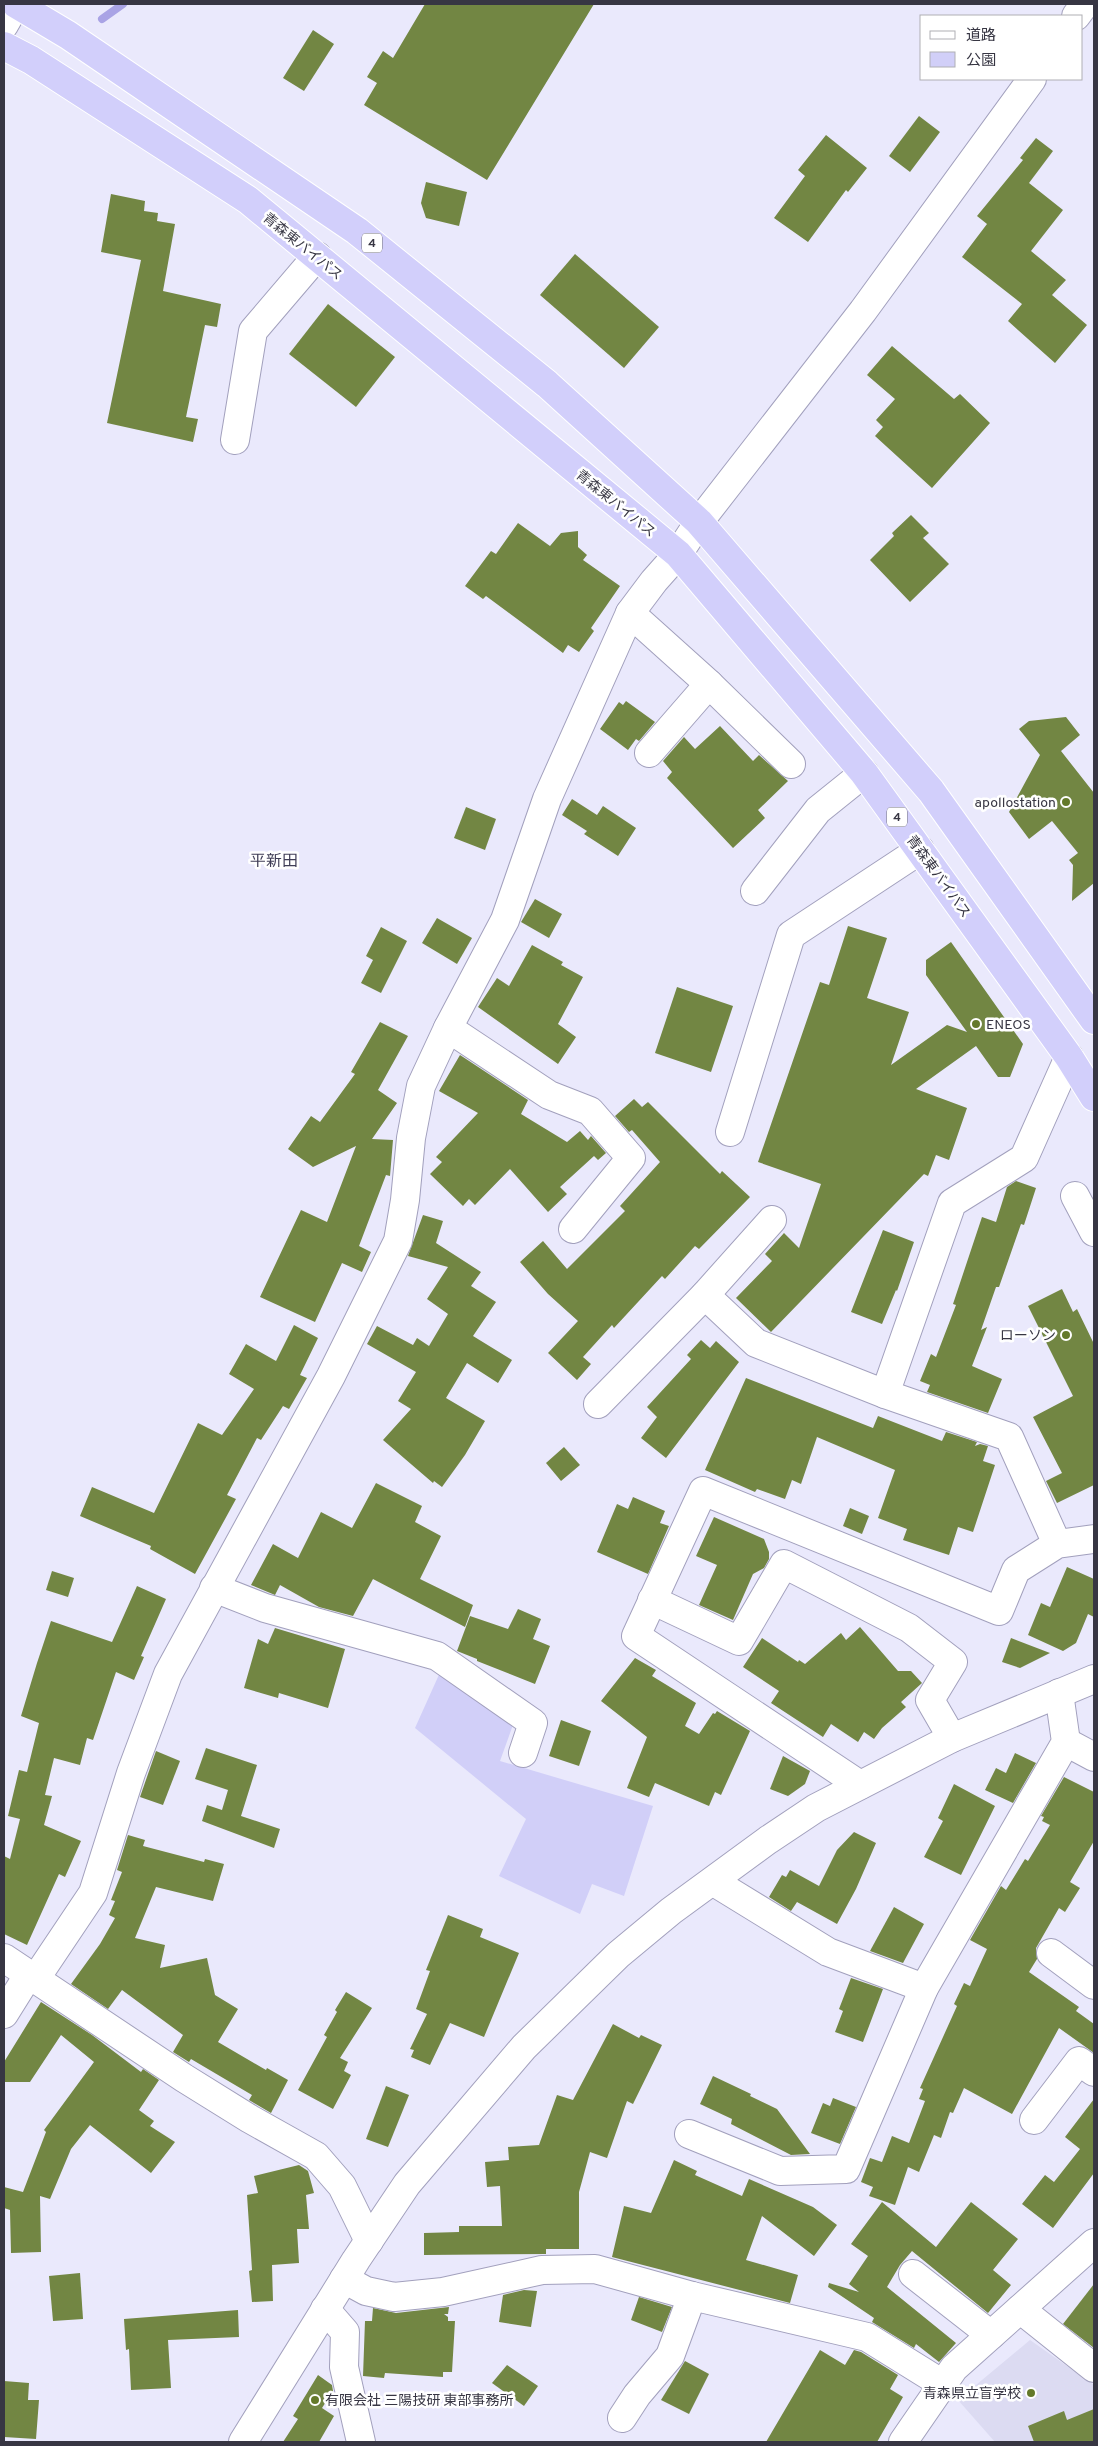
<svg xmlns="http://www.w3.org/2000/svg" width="1098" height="2446" font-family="Overpass,'Noto Sans JP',sans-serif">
<rect width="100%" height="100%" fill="#eae9fc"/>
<!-- built -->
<polygon fill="#dcdbf2" points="1030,2340 1094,2385 1094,2442 995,2442 958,2400"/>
<!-- green -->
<polygon fill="#d1cff8" points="442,1668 514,1722 500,1761 653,1806 624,1896 592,1884 580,1914 499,1876 526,1819 415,1728"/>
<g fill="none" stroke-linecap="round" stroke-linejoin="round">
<!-- stream -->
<polyline stroke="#a9a3e5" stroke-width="8" points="102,19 123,4"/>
</g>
<!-- building -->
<g fill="#728643">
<polygon points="425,4 594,4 487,180 364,105 377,83 367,77 383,51 393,58"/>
<polygon points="313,30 334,44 304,91 283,78"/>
<polygon points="919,116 940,132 910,172 889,156"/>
<polygon points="826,135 867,168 848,192 846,190 808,242 774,218 805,176 798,170"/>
<polygon points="1036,138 1053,151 1029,183 1063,210 1031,251 1066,280 1052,295 1087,325 1055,363 1008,321 1022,304 962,257 987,224 977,216 1023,160 1020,158"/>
<polygon points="426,182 467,192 459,226 426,218 421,203"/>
<polygon points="111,194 145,201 144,211 158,213 157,221 175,224 163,291 221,304 217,327 205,325 186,417 198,419 193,442 107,423 141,260 101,252"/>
<polygon points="575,254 659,327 624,368 540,295"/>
<polygon points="328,304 395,357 356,407 289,354"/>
<polygon points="892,346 954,399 960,394 990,423 932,488 875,436 883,427 876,420 895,399 867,375"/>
<polygon points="911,515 929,533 923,538 949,564 910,602 870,560 894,536 892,533"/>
<polygon points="518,523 550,546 561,533 578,531 578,547 587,555 583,560 620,586 591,628 594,631 579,652 568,645 563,653 486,596 483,599 465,586 491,551 496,554"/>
<polygon points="626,701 655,722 639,741 636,739 628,750 600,729 619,702 623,705"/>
<polygon points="1066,717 1080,735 1061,751 1094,793 1094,883 1072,901 1073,865 1069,860 1078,853 1052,821 1029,839 1009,812 1040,755 1019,729 1029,721"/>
<polygon points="720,726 753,761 759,755 788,781 758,810 765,818 733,848 667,778 672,772 663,761 684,737 695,749"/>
<polygon points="572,799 597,815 603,806 636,828 618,856 584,834 587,831 562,815"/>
<polygon points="466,807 496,819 485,850 454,838"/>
<polygon points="535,899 562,914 549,938 521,922"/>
<polygon points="437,918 472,938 457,964 422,943"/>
<polygon points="848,926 887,938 867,998 909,1012 891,1065 947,1025 967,1032 926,975 926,960 951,942 1023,1044 1010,1077 998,1077 976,1046 916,1089 967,1108 949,1160 936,1155 928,1176 924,1174 771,1332 736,1298 772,1261 765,1254 784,1233 799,1248 821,1184 758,1162 820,982 829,985"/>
<polygon points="381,927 407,941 381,993 361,983 373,960 366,956"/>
<polygon points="532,945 563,962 561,965 583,977 558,1024 576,1037 558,1064 478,1007 497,978 509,986"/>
<polygon points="677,987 733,1006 711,1072 655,1053"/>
<polygon points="380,1022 408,1036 378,1090 397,1103 372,1139 393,1140 390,1176 386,1175 359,1246 371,1252 362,1272 342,1263 315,1322 260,1297 301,1210 327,1222 356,1146 313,1167 288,1149 311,1116 320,1122 355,1074 351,1072"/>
<polygon points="460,1055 528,1100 521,1114 567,1142 580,1131 588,1140 591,1136 606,1153 598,1160 594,1156 560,1187 567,1194 548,1212 510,1169 475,1205 469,1199 463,1206 430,1174 442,1162 436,1157 478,1113 439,1091"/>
<polygon points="634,1099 642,1107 648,1102 720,1174 722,1171 750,1197 699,1249 695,1246 665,1279 662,1276 614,1328 612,1325 583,1357 591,1364 577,1380 548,1353 578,1321 548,1294 520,1262 543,1241 567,1269 625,1211 620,1206 660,1162 632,1130 629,1132 615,1116"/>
<polygon points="1016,1181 1036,1188 1024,1225 1021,1224 999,1287 996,1287 981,1330 987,1327 972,1366 1002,1379 988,1413 927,1392 930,1385 920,1381 931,1354 936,1357 956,1305 953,1304 982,1217 996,1222 1007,1187"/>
<polygon points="423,1215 443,1221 436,1243 481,1272 471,1286 496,1302 473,1336 512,1360 498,1383 467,1363 446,1398 485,1421 465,1455 442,1487 434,1481 433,1483 383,1440 411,1409 398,1401 416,1372 367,1344 377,1326 413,1345 417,1338 429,1346 448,1314 427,1299 448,1267 408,1256"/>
<polygon points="883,1230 914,1242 897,1291 896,1290 882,1324 851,1312"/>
<polygon points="1062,1289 1073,1312 1077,1309 1094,1344 1094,1485 1057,1503 1046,1481 1062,1473 1033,1417 1073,1396 1028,1306"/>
<polygon points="294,1325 318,1338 300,1375 307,1378 289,1409 283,1406 261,1440 257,1438 227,1495 236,1499 195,1574 150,1549 151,1546 80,1516 92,1487 154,1513 198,1423 222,1435 254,1389 229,1374 246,1344 276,1361"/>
<polygon points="701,1340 710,1348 716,1341 739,1362 666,1458 641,1438 657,1417 647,1407 691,1359 687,1355"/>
<polygon points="746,1378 873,1428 878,1416 942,1441 946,1432 977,1442 975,1446 980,1444 988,1446 983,1461 995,1465 973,1532 958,1527 949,1555 903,1540 907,1529 878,1518 895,1470 817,1437 801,1484 792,1480 785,1499 757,1489 755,1492 705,1470"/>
<polygon points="564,1447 580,1465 561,1481 546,1463"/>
<polygon points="376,1483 422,1506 415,1522 441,1536 420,1579 473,1605 465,1627 373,1579 353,1616 319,1607 280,1585 275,1595 251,1585 273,1544 298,1558 321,1512 352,1528"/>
<polygon points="633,1497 665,1511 660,1523 669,1526 648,1574 597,1552 617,1504 628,1509"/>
<polygon points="850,1508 869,1516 862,1534 843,1526"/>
<polygon points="714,1517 764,1539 769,1552 769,1559 764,1568 753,1574 733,1620 699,1605 717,1565 696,1556"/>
<polygon points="1067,1567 1094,1579 1094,1617 1088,1614 1076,1643 1063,1651 1028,1635 1041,1603 1050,1607"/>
<polygon points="52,1571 74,1578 68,1597 46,1590"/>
<polygon points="137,1586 166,1599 141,1656 144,1657 134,1680 116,1672 93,1740 87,1738 80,1765 54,1758 45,1795 52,1796 44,1825 81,1841 65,1877 59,1874 27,1945 4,1934 4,1856 10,1859 20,1819 8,1816 19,1770 27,1772 39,1723 21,1716 37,1663 51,1621 112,1642"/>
<polygon points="518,1609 541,1619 533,1639 550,1646 535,1684 477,1661 477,1659 457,1651 470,1616 508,1629"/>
<polygon points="860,1627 898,1671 911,1671 922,1683 901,1702 906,1707 882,1728 874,1739 864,1732 858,1742 831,1724 823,1737 771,1703 779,1691 743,1667 762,1638 798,1662 799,1660 805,1664 841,1633 846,1640"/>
<polygon points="275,1628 345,1649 328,1708 279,1693 278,1698 244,1688 258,1639 268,1644"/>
<polygon points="1011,1638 1050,1653 1020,1668 1002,1662"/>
<polygon points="635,1658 656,1670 652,1676 696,1703 685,1726 699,1734 713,1713 715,1714 717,1711 750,1731 721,1795 715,1792 709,1806 655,1783 649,1797 627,1788 647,1737 601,1701"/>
<polygon points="561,1720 591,1731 579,1766 549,1756"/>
<polygon points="206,1748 257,1765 241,1816 280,1829 274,1848 202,1821 207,1805 222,1810 228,1790 195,1779"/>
<polygon points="156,1751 180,1761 163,1805 140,1797"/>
<polygon points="1015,1753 1036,1763 1013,1803 985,1790 996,1768 1006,1773"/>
<polygon points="783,1756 810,1771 805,1784 788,1796 770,1789"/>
<polygon points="1064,1777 1094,1792 1094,1841 1070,1882 1080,1888 1065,1912 1059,1908 1036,1948 1037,1959 1029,1972 1079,2007 1076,2011 1094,2024 1094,2053 1059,2028 1012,2114 964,2088 953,2113 950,2112 941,2138 934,2135 919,2172 908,2167 895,2205 869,2196 873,2187 861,2182 870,2158 882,2162 892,2136 909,2143 925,2101 919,2099 923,2089 920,2088 957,2006 954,2004 964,1983 970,1986 987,1949 970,1940 1001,1886 1006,1890 1025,1859 1028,1861 1050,1825 1042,1821 1044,1817 1041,1816"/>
<polygon points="954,1784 995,1806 961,1875 924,1857 943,1821 938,1818"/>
<polygon points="854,1832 876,1843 856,1889 837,1924 797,1902 791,1911 769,1897 782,1875 786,1877 790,1870 819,1886 837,1850"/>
<polygon points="128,1835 145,1840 143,1846 204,1862 205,1859 224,1864 213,1901 156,1887 135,1938 165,1945 160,1968 207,1958 215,1995 238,2009 218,2042 266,2070 267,2068 288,2080 271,2113 249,2100 252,2095 191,2059 189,2062 173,2052 183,2035 122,1990 108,2009 71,1984 100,1944 115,1918 109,1915 115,1901 111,1900 122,1872 117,1870"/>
<polygon points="894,1907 924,1924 903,1963 870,1951"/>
<polygon points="448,1915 483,1929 480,1937 519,1953 484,2037 450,2023 430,2065 411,2057 414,2050 410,2049 427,2014 416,2009 430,1971 426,1970"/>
<polygon points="851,1978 883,1989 863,2042 835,2032 843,2011 839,2009"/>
<polygon points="346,1992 372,2008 340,2058 348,2062 344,2071 351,2075 333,2109 298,2090 327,2037 324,2035 337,2012 335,2010"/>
<polygon points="41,2002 92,2035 141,2072 143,2069 159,2080 139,2110 154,2121 150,2126 175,2142 151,2173 90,2125 71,2149 50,2199 40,2196 41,2252 11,2253 10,2210 4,2208 4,2187 23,2192 46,2132 44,2130 94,2062 61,2035 30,2082 4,2082 4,2062"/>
<polygon points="613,2024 639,2038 641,2035 662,2045 633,2104 627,2101 607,2158 590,2152 579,2192 579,2249 546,2249 546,2254 424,2255 424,2233 459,2232 459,2226 502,2226 500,2186 487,2187 485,2162 509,2160 508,2147 539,2145 557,2095 573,2100"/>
<polygon points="713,2076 751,2094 750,2096 777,2109 810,2154 791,2155 731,2124 732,2119 700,2104"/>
<polygon points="386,2086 409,2095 388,2147 366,2139"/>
<polygon points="833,2098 856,2107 840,2144 811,2133 823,2103 830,2106"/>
<polygon points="1094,2099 1094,2173 1053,2228 1022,2204 1045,2175 1054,2182 1080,2149 1065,2137"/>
<polygon points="674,2160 697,2171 695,2175 742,2196 749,2179 813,2207 837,2225 814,2256 762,2216 746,2260 798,2275 790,2303 612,2257 624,2206 651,2213"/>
<polygon points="299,2165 308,2171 314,2193 306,2195 309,2229 297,2229 299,2263 272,2265 273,2301 252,2302 249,2271 252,2270 247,2195 258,2193 254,2176"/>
<polygon points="882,2202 936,2247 971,2202 1018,2239 993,2270 1011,2285 988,2313 912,2251 900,2265 887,2287 956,2343 939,2362 916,2344 914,2348 872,2322 874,2318 828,2287 829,2283 859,2292 849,2284 868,2256 851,2244"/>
<polygon points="80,2273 83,2319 53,2321 49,2276"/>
<polygon points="1094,2284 1094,2348 1063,2324"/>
<polygon points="524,2290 537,2291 531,2327 499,2322 503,2295"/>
<polygon points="639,2297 672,2307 662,2332 631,2320"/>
<polygon points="449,2307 448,2314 444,2314 448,2317 448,2321 455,2321 452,2372 443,2372 443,2377 385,2373 384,2378 363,2376 365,2321 372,2321 373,2308 396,2313"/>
<polygon points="238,2310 239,2337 168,2340 171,2388 131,2390 129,2349 126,2350 124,2319"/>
<polygon points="820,2350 845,2365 854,2350 861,2352 898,2375 890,2389 903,2397 877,2442 766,2442"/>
<polygon points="685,2361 709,2374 689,2414 661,2400"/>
<polygon points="507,2365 538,2386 524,2406 492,2383"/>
<polygon points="318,2375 332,2385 333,2391 322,2408 334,2416 319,2442 283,2442 298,2419 293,2416"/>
<polygon points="4,2381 29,2383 28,2400 39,2400 36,2439 4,2437"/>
<polygon points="1094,2409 1094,2442 1034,2442 1028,2426 1064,2411 1067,2420"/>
</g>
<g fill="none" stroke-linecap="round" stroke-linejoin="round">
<!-- minor casing -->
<g stroke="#a2a0bd" stroke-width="30">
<g id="minor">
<polyline points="1076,16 1085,4"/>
<polyline points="4,25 16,4"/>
<polyline points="235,440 253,331 317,256"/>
<polyline points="630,613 709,684 649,753"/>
<polyline points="709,684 791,764"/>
<polyline points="755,891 818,810 864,773"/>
<polyline points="448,1028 549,1095 590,1111 631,1158 573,1229"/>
<polyline points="730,1132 791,935 920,850"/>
<polyline points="1075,1196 1094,1232"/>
<polyline points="705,1295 756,1343 885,1394 1009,1437 1057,1544"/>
<polyline points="885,1394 952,1203 1024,1158 1069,1057"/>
<polyline points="598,1404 705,1295 772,1220"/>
<polyline points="214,1588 265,1608 437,1656 533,1723 523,1753"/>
<polyline points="652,1600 739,1641 784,1564 909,1628 953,1662 930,1700 952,1738"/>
<polyline points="1066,1742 1094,1757"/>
<polyline points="860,1785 636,1636 703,1491 999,1611 1016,1570 1057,1544 1094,1539"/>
<polyline points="714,1882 828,1952 924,1988"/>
<polyline points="1051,1953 1094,1985"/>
<polyline points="4,1958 184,2078 250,2119 316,2156 342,2186 369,2241"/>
<polyline points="36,1978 93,1893 131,1773 168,1674 331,1376 398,1241 405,1200 411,1138 421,1086 448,1028 505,920 547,799 630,613 654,581 678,554 699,522 863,311 1032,79"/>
<polyline points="4,2014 29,1974"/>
<polyline points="1034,2120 1079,2061 1094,2072"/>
<polyline points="689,2134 780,2171 846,2169 924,1988 1066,1742 1059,1693"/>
<polyline points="913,2274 991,2335"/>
<polyline points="344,2279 366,2291 394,2297 443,2292 542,2270 595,2269 692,2296 867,2337 941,2383"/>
<polyline points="325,2309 345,2332 344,2367 361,2442"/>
<polyline points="1020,2309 1094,2368"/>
<polyline points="622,2418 637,2395 670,2356 692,2296"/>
<polyline points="243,2442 356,2260 407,2184 524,2047 618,1955 671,1911 768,1840 816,1808 952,1738 1094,1679"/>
<polyline points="903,2442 954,2368 1094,2243"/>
</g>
</g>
<!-- highway casing -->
<g stroke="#fff" stroke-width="30">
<g id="highway">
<polyline points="16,4 68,35 357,231 547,384 699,522 931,791 1094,1020"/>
<polyline points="4,46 31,60 248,200 678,554 864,773 1069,1057 1094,1097"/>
</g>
</g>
<!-- minor -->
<use href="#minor" stroke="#fff" stroke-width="28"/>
<!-- highway -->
<use href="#highway" stroke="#d2cffb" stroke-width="28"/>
</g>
<!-- markers -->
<g fill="#64792a" stroke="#fff" stroke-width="2">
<circle cx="1066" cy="802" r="5"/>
<circle cx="976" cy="1024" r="5"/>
<circle cx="1066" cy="1335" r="5"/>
<circle cx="1031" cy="2393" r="5"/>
<circle cx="315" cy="2400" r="5"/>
</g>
<g text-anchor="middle" stroke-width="5" stroke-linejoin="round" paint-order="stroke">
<!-- shield labels -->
<g fill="#fff" stroke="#73727b" stroke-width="1">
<rect x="362" y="233.5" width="20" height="19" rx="4"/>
<rect x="887" y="807.5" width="20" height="19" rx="4"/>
</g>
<g font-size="12" font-weight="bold" fill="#373643">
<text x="372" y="247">4</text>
<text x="897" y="821">4</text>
</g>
<!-- street labels -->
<g font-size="14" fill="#373643" stroke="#fff">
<text transform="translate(303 246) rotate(39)" y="5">青森東バイパス</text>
<text transform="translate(616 503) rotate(39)" y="5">青森東バイパス</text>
<text transform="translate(939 876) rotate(54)" y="5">青森東バイパス</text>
</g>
<!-- poi labels -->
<g font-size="14" fill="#373643" stroke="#fff" text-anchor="end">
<text x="1056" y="807">apollostation</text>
<text x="986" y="1029" text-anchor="start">ENEOS</text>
<text x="1056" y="1340">ローソン</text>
<text x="1021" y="2398">青森県立盲学校</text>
<text x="325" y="2405" text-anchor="start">有限会社 三陽技研 東部事務所</text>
</g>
<!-- quarter labels -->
<g font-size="16" fill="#403e57" stroke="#fff">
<text x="274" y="866">平新田</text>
</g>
</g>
<!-- border -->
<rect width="1098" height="2446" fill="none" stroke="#373643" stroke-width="10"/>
<!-- legend -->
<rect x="920" y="15" width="162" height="65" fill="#ffffff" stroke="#afafb4"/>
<rect x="930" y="31" width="25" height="8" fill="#ffffff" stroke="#afafb4"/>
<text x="966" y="40" font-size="15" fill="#373643">道路</text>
<rect x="930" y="52" width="25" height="15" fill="#d1cff8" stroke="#afafb4"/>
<text x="966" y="65" font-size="15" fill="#373643">公園</text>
</svg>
